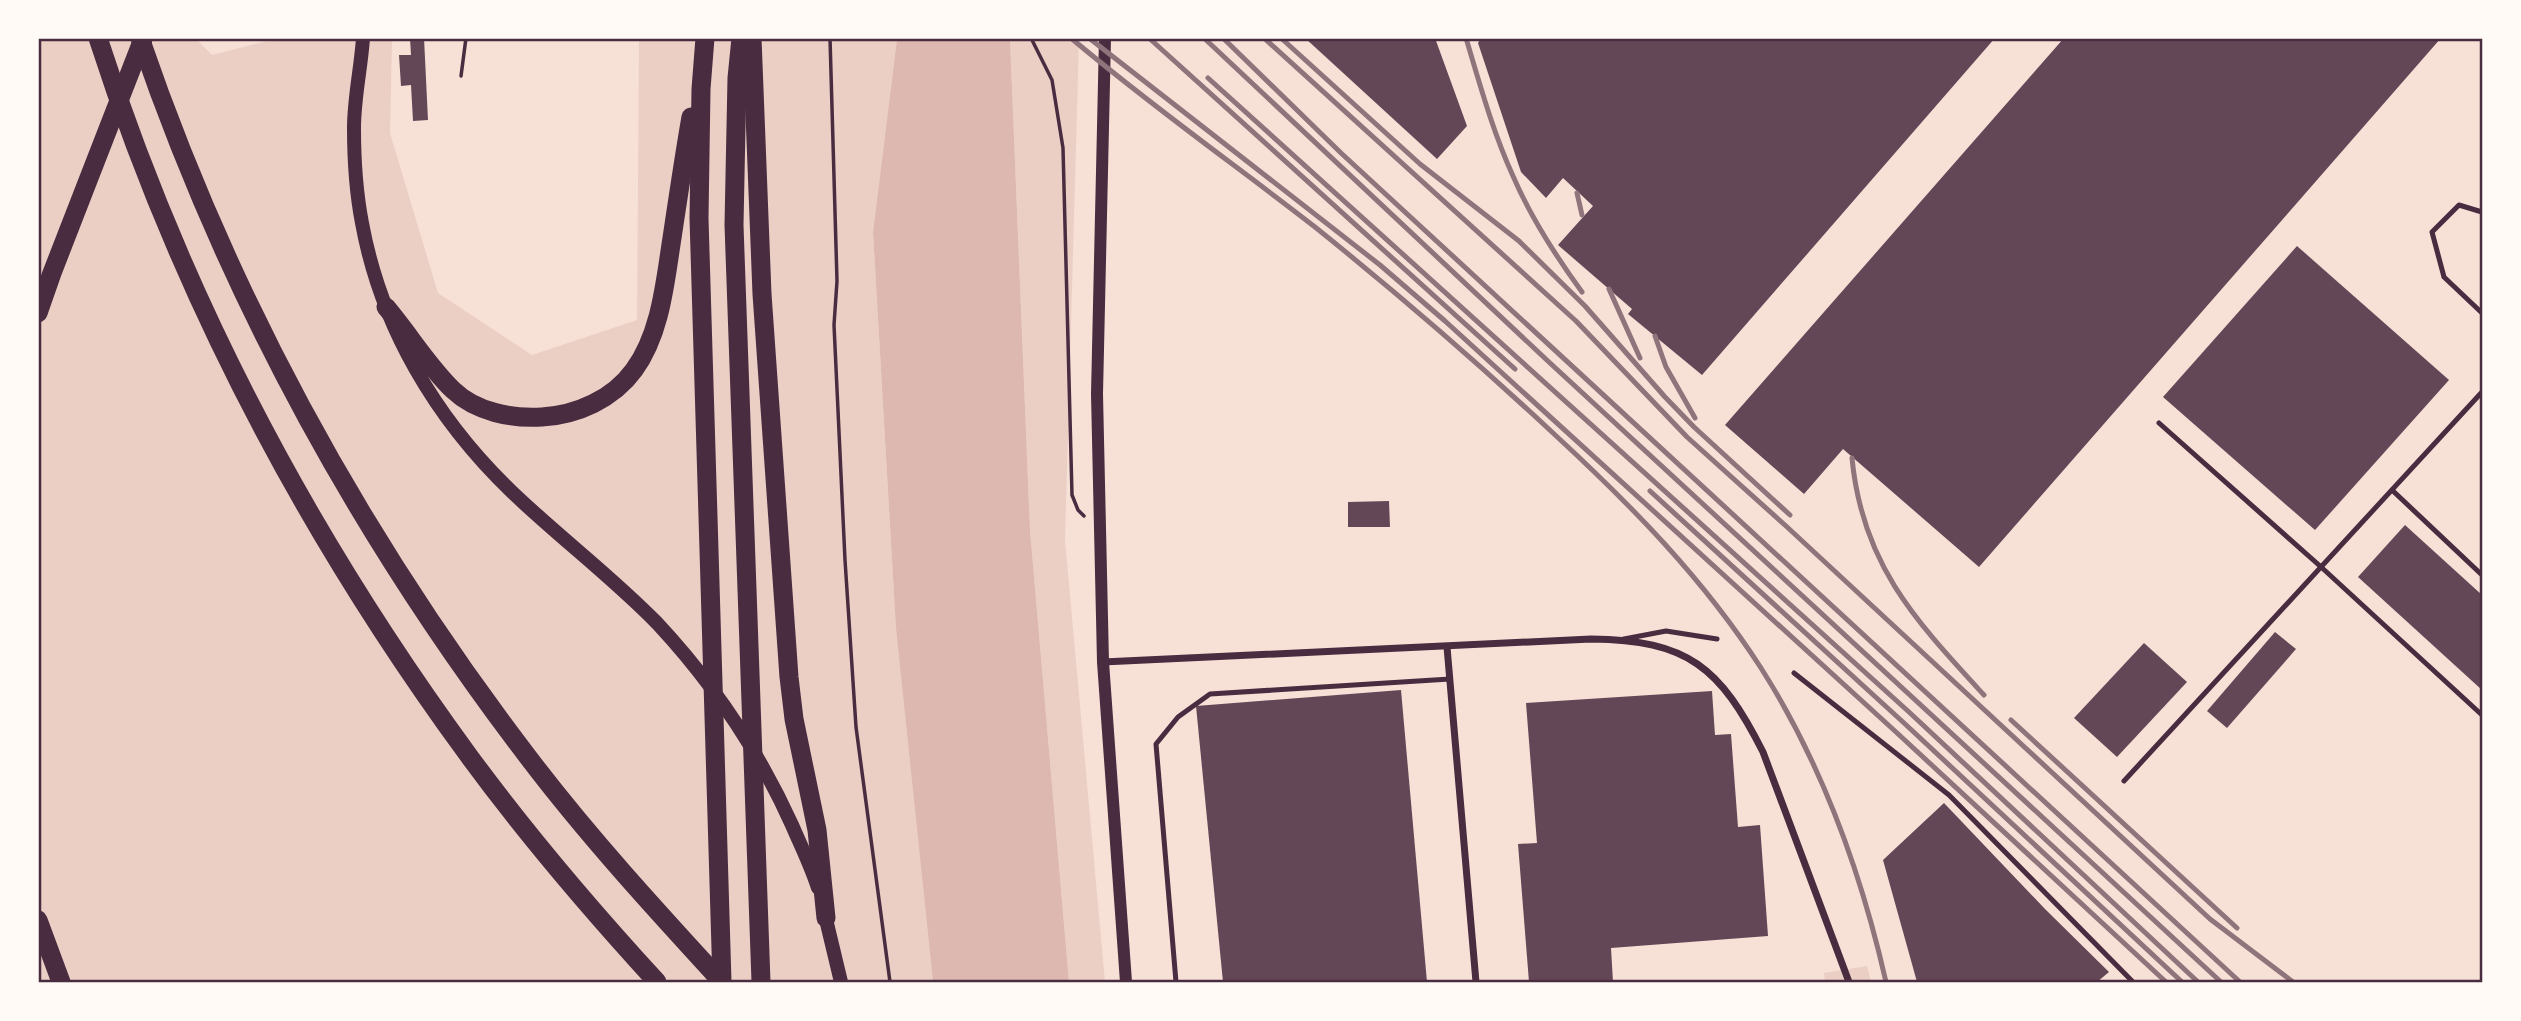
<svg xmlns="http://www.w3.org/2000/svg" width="2521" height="1021" font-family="Commissioner,sans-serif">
<rect width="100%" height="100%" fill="#f7e1d7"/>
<!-- green -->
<g fill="#ebcfc5">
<polygon points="38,39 196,39 212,55 275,39 392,39 390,133 438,293 532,355 637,320 639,39 897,39 873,232 896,629 933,982 39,982"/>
<polygon points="1010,39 1079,39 1065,540 1105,982 1069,982 1030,530"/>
<polygon points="1867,966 1871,982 1825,982 1824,973"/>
</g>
<!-- water -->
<polygon fill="#dcb8b0" points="897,39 1010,39 1030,530 1069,982 933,982 896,629 873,232"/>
<!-- building -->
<g fill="#644757">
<polygon points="410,38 424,38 428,120 413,121 411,85 401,86 399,55 411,55"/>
<polygon points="1305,38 1435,38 1467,126 1437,159"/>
<polygon points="1481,38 1995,38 1702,375 1628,314 1632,309 1558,245 1593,206 1563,178 1546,198 1521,172 1478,43"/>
<polygon points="2064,38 2441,38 1979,567 1843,449 1804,494 1725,425"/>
<polygon points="2297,246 2449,380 2315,530 2163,397"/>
<polygon points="1389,501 1390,527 1348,527 1348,502"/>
<polygon points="2405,525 2482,595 2482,690 2358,577"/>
<polygon points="2275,632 2296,649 2227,728 2207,711"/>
<polygon points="2144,643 2187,682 2117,757 2074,718"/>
<polygon points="1401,690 1427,982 1223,982 1196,706"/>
<polygon points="1712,691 1715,735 1731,734 1738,827 1760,825 1768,936 1611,948 1613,982 1529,982 1518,844 1537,843 1526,703"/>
<polygon points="1944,803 2045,909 2109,972 2097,982 1917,982 1883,860"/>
</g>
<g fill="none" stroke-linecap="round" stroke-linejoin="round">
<!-- path -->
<g stroke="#4a2c40" stroke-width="3.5">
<polyline points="830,38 837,281 834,325 845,560 856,727 890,982"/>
<polyline points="1031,38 1052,80 1063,148 1072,495 1078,510 1084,516"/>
<polyline points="461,76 466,38"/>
</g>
<!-- service -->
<g stroke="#4a2c40" stroke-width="5">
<polyline points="2482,212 2459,205 2432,232 2444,277 2482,313"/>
<polyline points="2159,423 2320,566 2482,715"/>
<polyline points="2392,490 2482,575"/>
<polyline points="1624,639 1666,631 1717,639"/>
<polyline points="1794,673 1949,795 2133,982"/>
<polyline points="2124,781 2482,392"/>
<polyline points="1176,982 1156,744 1178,717 1210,694 1450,679"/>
</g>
<!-- minor -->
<g stroke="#4a2c40" stroke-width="7">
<polyline points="1447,647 1476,982"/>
<path d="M1103 662 1591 639C1688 640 1720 667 1763 752L1849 982"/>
</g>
<!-- tertiary -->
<polyline stroke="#4a2c40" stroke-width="12" points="1105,38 1097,394 1103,662 1126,982"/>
<!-- secondary -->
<g stroke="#4a2c40" stroke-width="14">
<path d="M363 38C361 68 354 98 354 128 354 159 356 192 362 223 381 327 436 419 512 492 559 537 611 576 657 623 713 683 758 750 792 825 801 846 811 866 818 888"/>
<polyline points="824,911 841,982"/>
</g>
<!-- motorway -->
<g stroke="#4a2c40" stroke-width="19">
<path d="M98 38C181 296 309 538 469 756 527 835 591 910 657 982"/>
<path d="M140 38C230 301 360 537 528 757 588 836 655 909 722 982"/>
<polyline points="705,38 701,89 699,218 722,982"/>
<polyline points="741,38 737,78 734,225 761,982"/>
<polyline points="752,38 762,294 789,677 794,719 817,830 826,918"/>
<path d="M386 307C409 334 428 366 453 390 476 412 512 419 542 417 577 415 613 399 634 370 661 333 665 282 672 238 678 198 684 157 691 117"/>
<polyline points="38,313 52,273 143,39"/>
<polyline points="38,920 61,982"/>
</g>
<!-- rail -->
<g stroke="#8f747c" stroke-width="5">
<path d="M1071 38C1150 105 1234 164 1315 227 1397 293 1476 361 1553 433 1631 505 1703 578 1761 668 1822 764 1861 872 1886 982"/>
<polyline points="1089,38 1380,265 1445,321 1896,732 2166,982"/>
<polyline points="1149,38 1515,369"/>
<polyline points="1204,38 1550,363 2221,982"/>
<polyline points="1223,38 1341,153 2240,982"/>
<polyline points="1264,38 1576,321 1687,437 1786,526 2210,919 2293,982"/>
<polyline points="1281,38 1420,164 1519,241 1585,306 1665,397 1694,427 1790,515"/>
<path d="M1466 38C1480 85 1493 132 1513 176 1531 218 1555 255 1582 292"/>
<polyline points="1208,78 1909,712 2198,982"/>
<polyline points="1577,193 1582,215"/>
<polyline points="1609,289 1640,358"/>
<polyline points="1655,336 1666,367 1695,418"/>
<path d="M1852 458C1862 564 1915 620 1984 695"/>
<polyline points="1650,491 1904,723 2182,982"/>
<polyline points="2011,720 2237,928"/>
</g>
</g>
<!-- border -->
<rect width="2521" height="1021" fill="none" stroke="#fffaf5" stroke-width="80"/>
<rect x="40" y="40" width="2441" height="941" fill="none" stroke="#4a2c40" stroke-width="2.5"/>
</svg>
